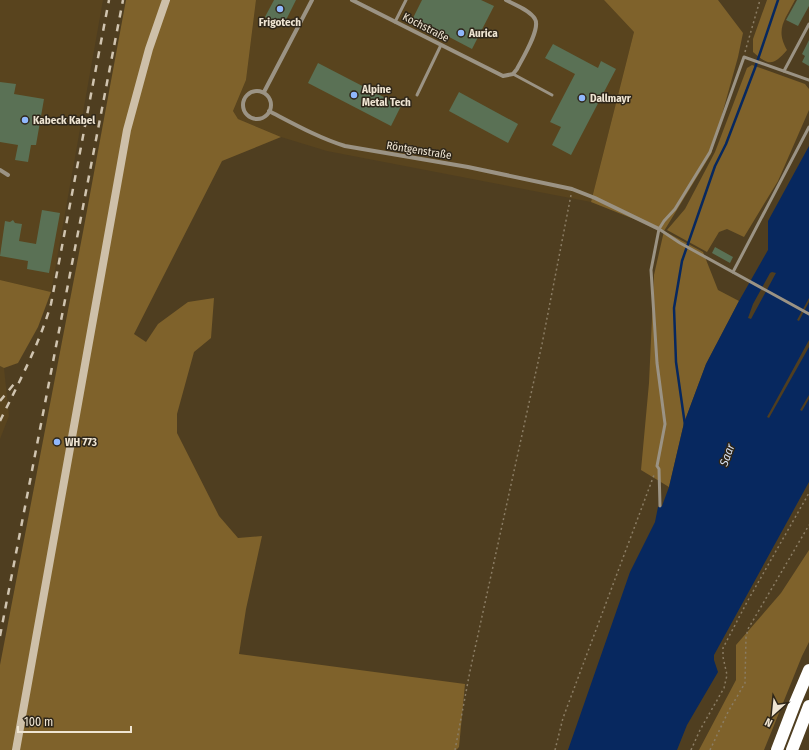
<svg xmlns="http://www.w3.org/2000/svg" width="809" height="750" font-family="'Fira Sans Condensed',sans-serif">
<rect width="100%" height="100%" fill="#4f3e20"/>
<!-- built -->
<g fill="#59441e">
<polygon points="0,0 103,0 51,292 0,280"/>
<polygon points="256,0 604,0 634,32 591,202 327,151 281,137 238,119 233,111 246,80"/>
<polygon points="0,366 4,368 9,416 0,439"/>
</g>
<!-- green -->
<g fill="#7f622b">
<polygon points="126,0 256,0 246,80 233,111 238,119 281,137 222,161 134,334 146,342 158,324 188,302 214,298 211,338 194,352 177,414 177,433 219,516 238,538 262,536 246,609 239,654 465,684 459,747 456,750 0,750 0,665 83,232"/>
<polygon points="604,0 718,0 743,33 738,57 711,154 664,231 703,252 718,290 739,301 706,364 684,423 669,487 641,470 649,383 654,275 664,231 591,202 634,32"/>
<path d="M767 0H795C785 20 775 29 787 50 773 66 769 66 753 52V39Z"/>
<polygon points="752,65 805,84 809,89 809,110 802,126 778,181 744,237 727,229 719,232 707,252 667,230 685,209 715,152 747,68"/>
<polygon points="0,280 51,292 38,327 18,363 4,368 0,366"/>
<polygon points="809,550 809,642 802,656 764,750 699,750 736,680 736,645 781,593"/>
</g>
<!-- water -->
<path fill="#07285f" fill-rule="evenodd" d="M809 146V298L797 320 799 321 809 302V340L767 417 769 418 809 347V395L800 410 802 411 809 399V482L714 655V660L718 672 687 725 677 750H568L630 572 655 522 658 507 662 506 669 487 684 423 706 364 739 301 768 250V221ZM772 272 776 273 751 319 748 318 753 304 770 273Z"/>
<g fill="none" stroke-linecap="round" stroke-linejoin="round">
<!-- stream -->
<polyline stroke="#07285f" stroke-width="2.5" points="685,425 676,362 674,308 682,261 715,166 726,144 755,68 778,0"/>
</g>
<!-- building -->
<g fill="#5a7155">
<polygon points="274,0 296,0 283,26 265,17"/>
<polygon points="422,0 481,0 494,6 472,49 413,18"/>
<polygon points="797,0 809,0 809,6 798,26 786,20"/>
<polygon points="809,40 809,66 802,62 805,56 802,54"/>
<polygon points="553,44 598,68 601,61 616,69 571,155 552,145 561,127 550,122 575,74 545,58"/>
<polygon points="318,63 401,106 391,126 308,83"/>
<polygon points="0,82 16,84 14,94 44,99 36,145 31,145 28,162 15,160 18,145 0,142"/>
<polygon points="459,92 518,124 508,143 449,111"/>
<polygon points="42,210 60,213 49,273 27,269 28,261 0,256 5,221 10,222 13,220 15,223 22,224 19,241 36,244"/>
<polygon points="715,247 733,257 730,263 712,253"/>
</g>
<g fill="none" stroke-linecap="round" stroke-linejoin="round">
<!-- path -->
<g stroke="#8b7d64" stroke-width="1.5" stroke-dasharray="2 3" stroke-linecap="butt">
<polyline points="745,52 760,0"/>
<polyline points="455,750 470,671 542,344 571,195"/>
<polyline points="555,750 563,718 654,475"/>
<polyline points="691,750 700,730 724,688 727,675 723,657 723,648 747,602 809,493"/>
<polyline points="710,750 728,712 745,683 746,637 748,629 809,525"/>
</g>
<!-- lane -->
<g stroke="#9b9384" stroke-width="3">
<polyline points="395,22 406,0"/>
<polyline points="784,71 809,24"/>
<polyline points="513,74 552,95"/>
<polyline points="417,95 441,45"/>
<polyline points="659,229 680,243 809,314"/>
<polyline points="733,272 809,127"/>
<polyline points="660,506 659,469 657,466 665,424 657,363 651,270 659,229 664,221 675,209 710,152 744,57 809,80"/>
</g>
<!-- street -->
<g stroke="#9b9384" stroke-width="4">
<path d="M352 0 503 76 513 74 517 69C522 59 541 29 535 19 530 10 515 5 506 0"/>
<circle cx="257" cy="105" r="14"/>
<polyline points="264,92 312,0"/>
<path d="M269 111C294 124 319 138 345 146L468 167 572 189 595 198 659 229"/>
<polyline points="0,170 8,175"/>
</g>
<!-- secondary -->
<polyline stroke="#cec0a9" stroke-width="8" points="16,750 127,130 149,49 166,0"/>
<!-- highway -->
<g stroke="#fff" stroke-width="12">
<polyline points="777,750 795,703 809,670"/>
<polyline points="792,750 809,706"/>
</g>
<!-- rail -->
<g stroke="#d0c4b0" stroke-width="2.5" stroke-dasharray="7 7" stroke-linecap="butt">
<polyline points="0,401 14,384"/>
<path d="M0 421C19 382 39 345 51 304L109 0"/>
<polyline points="0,636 123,0"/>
</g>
</g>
<!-- markers -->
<g fill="#90b8fd" stroke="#2e2619" stroke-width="1.5">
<circle cx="280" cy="9" r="4"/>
<circle cx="461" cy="33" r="4"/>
<circle cx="354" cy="95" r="4"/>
<circle cx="582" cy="98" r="4"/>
<circle cx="25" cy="120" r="4"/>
<circle cx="57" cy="442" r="4"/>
</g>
<g text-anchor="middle" stroke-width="3" stroke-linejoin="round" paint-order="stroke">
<!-- poi labels -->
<g font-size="11" font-weight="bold" fill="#efe5d3" stroke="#2e2619" text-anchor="start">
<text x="280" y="26" text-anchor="middle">Frigotech</text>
<text x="469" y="37">Aurica</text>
<text x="362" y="93">Alpine<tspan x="362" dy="13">Metal Tech</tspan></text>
<text x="590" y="102">Dallmayr</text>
<text x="33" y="124">Kabeck Kabel</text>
<text x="65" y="446">WH 773</text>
</g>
<!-- street labels -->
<g font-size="11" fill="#efe5d3" stroke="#2e2619">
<text transform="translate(426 27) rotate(27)" y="4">Kochstraße</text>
<text transform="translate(419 150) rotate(9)" y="4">Röntgenstraße</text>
</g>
<!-- water labels -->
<g font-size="12" font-style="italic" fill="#d7e2f4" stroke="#2e2619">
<text transform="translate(727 455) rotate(-70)" y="4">Saar</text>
</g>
</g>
<!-- north arrow -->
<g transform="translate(773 714) rotate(207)" stroke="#2e2619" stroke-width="3" paint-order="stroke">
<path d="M0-3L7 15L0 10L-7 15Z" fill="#efe5d3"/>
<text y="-6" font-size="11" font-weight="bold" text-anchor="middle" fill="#efe5d3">N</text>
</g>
<!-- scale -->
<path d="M18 726v6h113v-6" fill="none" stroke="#efe5d3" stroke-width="2"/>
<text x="24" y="726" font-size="12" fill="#efe5d3" stroke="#2e2619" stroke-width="3" paint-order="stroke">100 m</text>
</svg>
